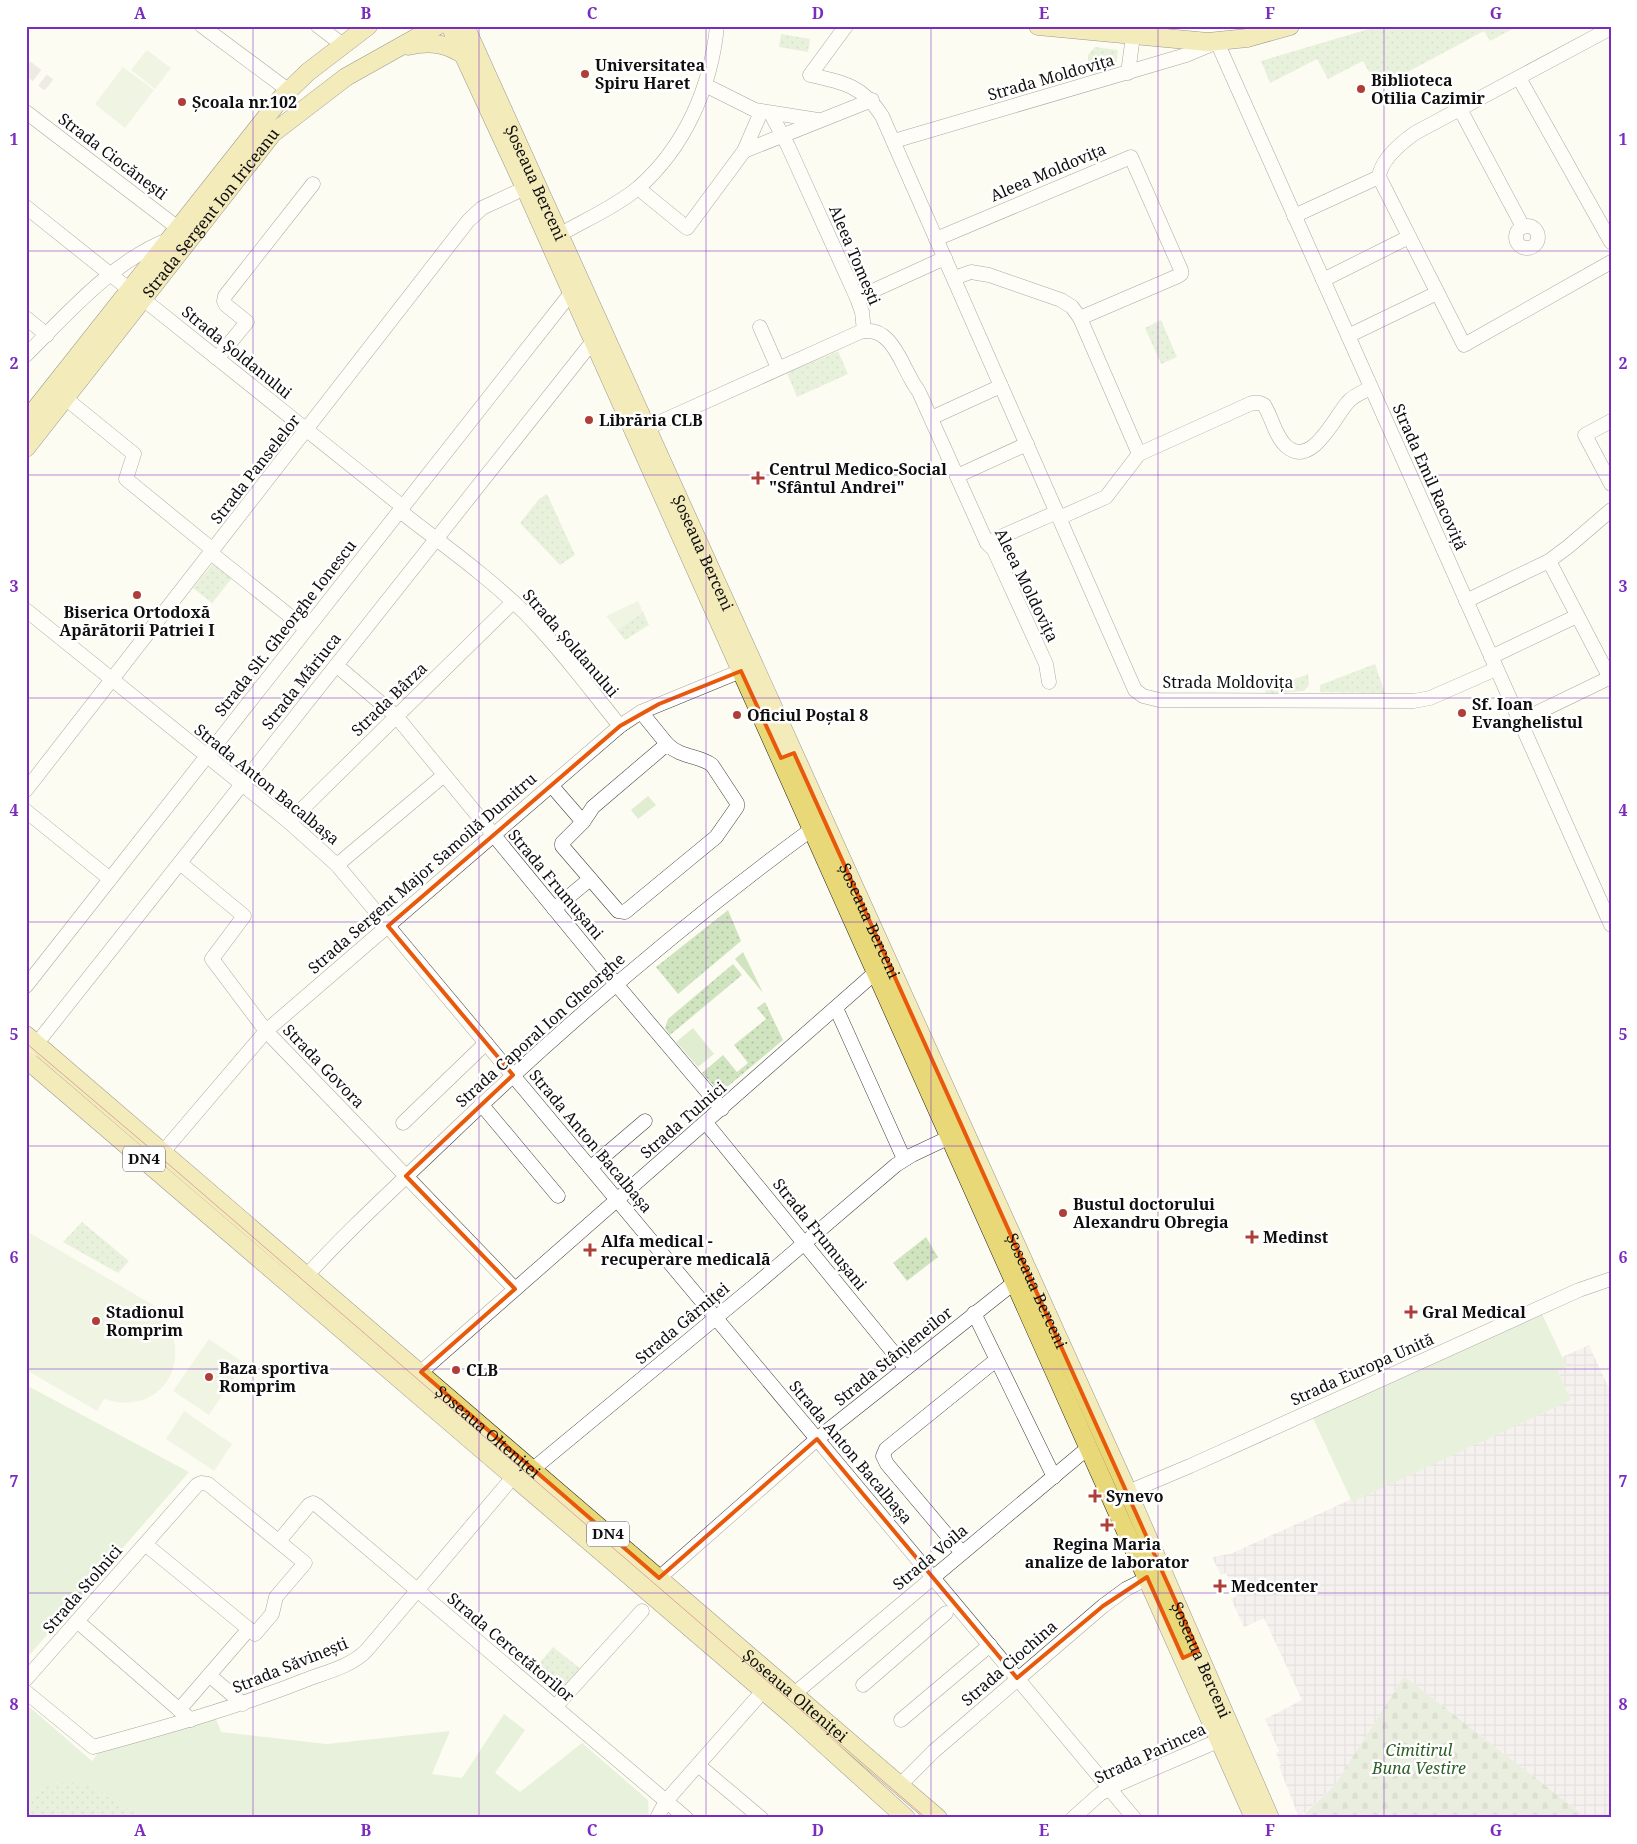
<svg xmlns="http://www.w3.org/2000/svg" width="1637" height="1844" font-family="'Noto Serif',serif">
<defs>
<pattern id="industrial-grid" width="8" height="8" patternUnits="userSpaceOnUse" patternTransform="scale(1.25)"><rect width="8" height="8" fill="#ece4ec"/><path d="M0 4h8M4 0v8" fill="none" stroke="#c9c2c9"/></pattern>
<pattern id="cemetery-stones" width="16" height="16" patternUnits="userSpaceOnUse" patternTransform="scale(1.25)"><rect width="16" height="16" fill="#d3dec5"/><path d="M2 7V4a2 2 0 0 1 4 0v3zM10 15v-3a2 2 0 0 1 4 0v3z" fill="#b4bda8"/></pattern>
<pattern id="park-dots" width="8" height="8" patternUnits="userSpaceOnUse" patternTransform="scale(1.25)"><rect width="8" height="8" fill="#cfe4bf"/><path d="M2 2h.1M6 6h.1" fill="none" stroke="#b1c2a3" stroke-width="1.8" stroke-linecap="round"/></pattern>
</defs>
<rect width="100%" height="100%" fill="#fdfcf2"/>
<!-- industrial -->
<polygon fill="url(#industrial-grid)" points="1589,1345 1611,1393 1611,1818 1587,1818 1404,1676 1335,1785 1299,1818 1279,1766 1281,1765 1276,1753 1279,1751 1265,1719 1302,1700 1264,1618 1244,1627 1231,1599 1237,1596 1226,1573 1221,1575 1212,1557 1230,1554 1571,1400 1558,1371 1567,1367 1562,1357"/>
<!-- grass -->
<g fill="#cfe4bf">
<polygon points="743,952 763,993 735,959"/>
<polygon points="1541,1312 1567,1367 1558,1371 1571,1400 1352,1502 1312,1416"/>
<polygon points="26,1385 189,1472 26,1659"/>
<polygon points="26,1704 92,1761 98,1753 216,1719 221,1732 327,1744 450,1731 432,1774 462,1778 504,1714 525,1730 495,1773 520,1792 582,1743 648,1800 649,1818 144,1818 88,1784 45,1787 26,1799"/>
</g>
<!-- cemetery -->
<polygon fill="url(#cemetery-stones)" points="1404,1676 1587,1818 1300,1818 1335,1785"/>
<!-- park -->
<g fill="url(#park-dots)">
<polygon points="1379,26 1518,26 1490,41 1484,31 1378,88 1363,61 1328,79 1317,59 1270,83 1261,61"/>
<polygon points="781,34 810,39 808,52 779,47"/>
<polygon points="1095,47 1118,50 1116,66 1098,70 1098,76 1091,75 1088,65 1088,55"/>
<polygon points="1161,320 1177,357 1161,364 1145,328"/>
<polygon points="838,351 848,374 797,397 787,373"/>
<polygon points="547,494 575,555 560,565 520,523 539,499"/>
<polygon points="214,562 233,577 212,603 193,588"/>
<polygon points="643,612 649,625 625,640 617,630"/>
<polygon points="1375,664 1385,693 1320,692 1320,685"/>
<polygon points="1308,674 1309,685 1304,691 1266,694 1265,691"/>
<polygon points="728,910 741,941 678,994 656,967"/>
<polygon points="733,964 742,975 670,1035 665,1028 668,1019"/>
<polygon points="765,1002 783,1040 720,1093 702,1073 723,1055 737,1072 748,1063 734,1045 766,1019 757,1008"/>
<polygon points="82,1222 129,1261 118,1273 63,1242"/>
<polygon points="926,1237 938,1257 907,1281 893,1263"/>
<polygon points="553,1647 582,1670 559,1696 531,1673"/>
<polygon points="68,1782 88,1784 144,1818 26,1818 26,1799 45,1787"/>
</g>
<!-- pitch -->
<g fill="#e0edd0">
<polygon points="147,50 171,68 155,89 131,70"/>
<polygon points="123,67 154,90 125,128 95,104"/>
<polygon points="638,601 643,612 617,630 606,616"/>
<polygon points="648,796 656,805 638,819 631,810"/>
<polygon points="693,1028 714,1054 698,1067 676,1042"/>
<path d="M30 1233 155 1306C199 1351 167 1419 104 1399L97 1411 26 1370V1234Z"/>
<polygon points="209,1339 244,1363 209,1415 173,1391"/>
<polygon points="184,1411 232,1444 214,1471 166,1439"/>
</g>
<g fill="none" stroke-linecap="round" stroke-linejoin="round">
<!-- minor-tunnel -->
<polyline stroke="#d9d8d0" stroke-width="14" stroke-dasharray="14 7" stroke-linecap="butt" points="26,67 49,85"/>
<!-- minor casing -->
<g stroke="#424242" stroke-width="15">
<g id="minor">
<polyline points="202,26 288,90"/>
<polyline points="318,26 343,45"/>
<path d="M846 26 810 75C843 82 863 86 882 116L1135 690 1143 696 1159 700 1414 701 1430 698 1496 669"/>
<polyline points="1128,73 1133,36"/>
<polyline points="1519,78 1611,242"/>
<polyline points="705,85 755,110 818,120"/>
<polyline points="1460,109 1523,227"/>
<polyline points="26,112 178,228"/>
<polyline points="771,114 788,146 857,298 862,312 864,331"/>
<polyline points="894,141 1186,55 1217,42 1611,925"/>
<polyline points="744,151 872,100"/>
<polyline points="1379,177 1464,345 1611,262"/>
<path d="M1379 177C1381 159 1401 143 1415 133L1611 28"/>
<polyline points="638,188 687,228 744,151 761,112"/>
<polyline points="26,207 130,290"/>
<polyline points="1294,216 1379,177"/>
<circle cx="1527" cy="237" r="11"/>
<path d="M559 235C585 220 615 207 638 188 685 147 711 87 717 26"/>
<polyline points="936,239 1131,157 1181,270 1181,274 1178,276 1080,318 1072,307 1061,300 989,275 971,272 954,278"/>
<polyline points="1323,280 1409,237"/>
<polyline points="857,298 945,258"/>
<polyline points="143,299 403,507"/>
<polyline points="26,318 47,335"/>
<polyline points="1080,318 1139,454"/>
<polyline points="760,327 778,368"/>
<polyline points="1348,336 1437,293"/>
<path d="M26 355C67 314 115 259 170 239"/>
<polyline points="215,357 220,355 247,322 226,305 224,301 225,296 313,184"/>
<polyline points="65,398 134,454 126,479 213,550"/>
<polyline points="931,418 1001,386"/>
<polyline points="1611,421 1585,435 1611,484"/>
<path d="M647 428 860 332C889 324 900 360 911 379 913 384 917 388 919 392L987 543 994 550 1046 664 1049 682"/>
<polyline points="957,476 1027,444"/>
<path d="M400 511C442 544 486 575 524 612 559 647 589 688 620 726"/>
<path d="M1059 518 1106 497 1139 454 1252 403H1260L1264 405C1272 417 1275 436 1286 446 1312 469 1335 416 1348 402 1354 395 1363 392 1371 388"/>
<polyline points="987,543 1057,512"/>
<polyline points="211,553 306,629"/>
<polyline points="1549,561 1611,680"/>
<polyline points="1466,601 1549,561 1569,546 1611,510"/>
<polyline points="26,610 289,822 337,865 1134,1818"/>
<polyline points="1491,657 1577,616"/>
<polyline points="336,665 396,716 616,984 722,1109"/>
<polyline points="641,712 667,744"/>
<polyline points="1520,721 1609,678"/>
<path d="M667 744C681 758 698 755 712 765L737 803V807L716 837 625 912 618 911 562 846V843L583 822 593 807Z"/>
<polyline points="551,785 583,822"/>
<polyline points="26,790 468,221 482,208 525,188"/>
<polyline points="26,811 110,879"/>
<polyline points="289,822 513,602"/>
<polyline points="180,863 244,916 212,959 266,1031 515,1289"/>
<polyline points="337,865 443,776"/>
<polyline points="554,909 590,879"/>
<polyline points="26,986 571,293"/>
<polyline points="836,1008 904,1159"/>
<polyline points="30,1052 593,341"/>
<polyline points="481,1104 558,1196"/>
<polyline points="403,1123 486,1043"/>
<polyline points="706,1123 906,1368"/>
<polyline points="157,1159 266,1031 620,726 641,712 741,671"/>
<polyline points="590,1168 645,1121"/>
<path d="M301 1282C342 1236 388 1194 432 1152 552 1036 678 927 812 829"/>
<polyline points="974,1313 1054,1477"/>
<polyline points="421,1372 876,972"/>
<polyline points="533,1469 753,1287 896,1165 912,1155 950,1137"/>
<polyline points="1128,1492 1190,1466 1579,1290 1611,1279"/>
<polyline points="279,1541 309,1505 313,1503 318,1506 686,1818"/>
<polyline points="962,1553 887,1464 883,1456 886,1449 996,1360"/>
<polyline points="659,1578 817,1439 1015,1282"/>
<polyline points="77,1621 191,1720"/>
<polyline points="209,1675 243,1704"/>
<polyline points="26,1679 197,1485 201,1483 208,1484 305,1563 276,1597 272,1614 255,1634 145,1544"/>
<polyline points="863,1685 946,1613"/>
<path d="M26 1692 93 1747C166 1727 238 1707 308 1679 327 1672 351 1666 366 1651L513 1477"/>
<polyline points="794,1694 1089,1447"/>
<polyline points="555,1707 642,1611"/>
<polyline points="179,1710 248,1630"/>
<polyline points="901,1720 990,1645"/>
<polyline points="698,1765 761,1818"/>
<polyline points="900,1785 934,1751 1103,1606 1126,1589 1148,1578"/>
<polyline points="657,1818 666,1801 763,1691"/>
<polyline points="1073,1818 1100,1794 1116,1785 1220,1740"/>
</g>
</g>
<!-- major casing -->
<g stroke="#202020" stroke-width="19">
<g id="major">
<polyline points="450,26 525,188 1254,1818"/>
<path id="s1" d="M465 26 1128 1492 1270 1818"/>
<polyline points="1038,26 1208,42 1247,38 1290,26"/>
<path d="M408 46C430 41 448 43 466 57"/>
<polyline points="26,421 282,97 308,72 368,26"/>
<path id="s2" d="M26 448 273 133 346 77 437 26"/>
<path id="s3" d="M26 1035 938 1818"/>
<polyline points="26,1059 793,1716 906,1818"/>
</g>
</g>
<!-- minor -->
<use href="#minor" stroke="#fff" stroke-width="14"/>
<!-- major -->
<use href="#major" stroke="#e8d878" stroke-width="18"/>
<!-- tram -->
<polyline stroke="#ae3e37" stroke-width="1" points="26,1043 159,1156 926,1818"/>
</g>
<!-- marked area -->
<path d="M0 0H1637V1844H0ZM741 671 781 758 794 753 1198 1651 1183 1658 1147 1577 1103 1606 1017 1678 817 1439 659 1578 421 1372 515 1289 406 1176 513 1075 388 926 620 726 659 704Z" fill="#fdfcf2" fill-opacity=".55" fill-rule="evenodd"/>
<path fill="none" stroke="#e8590c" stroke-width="4" stroke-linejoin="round" d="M741 671 781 758 794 753 1198 1651 1183 1658 1147 1577 1103 1606 1017 1678 817 1439 659 1578 421 1372 515 1289 406 1176 513 1075 388 926 620 726 659 704Z"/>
<!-- grid -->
<path fill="none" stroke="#7b2cbf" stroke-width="1" stroke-opacity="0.55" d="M253 26V1818M479 26V1818M706 26V1818M931 26V1818M1158 26V1818M1384 26V1818M26 251H1611M26 475H1611M26 698H1611M26 922H1611M26 1146H1611M26 1369H1611M26 1593H1611"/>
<!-- markers -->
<g fill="#ae3e37" stroke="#fff" stroke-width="2">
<circle cx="585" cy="74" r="5"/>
<circle cx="1361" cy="89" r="5"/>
<circle cx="182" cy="102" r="5"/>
<circle cx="589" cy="420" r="5"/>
<path d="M755.5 470.5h5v5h5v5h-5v5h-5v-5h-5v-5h5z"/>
<circle cx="137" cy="595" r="5"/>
<circle cx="1462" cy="713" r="5"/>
<circle cx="737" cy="715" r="5"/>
<circle cx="1063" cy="1213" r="5"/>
<path d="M1249.5 1229.5h5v5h5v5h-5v5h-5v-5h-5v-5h5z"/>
<path d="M587.5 1242.5h5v5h5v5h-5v5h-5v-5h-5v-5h5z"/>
<path d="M1408.5 1304.5h5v5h5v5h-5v5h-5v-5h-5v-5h5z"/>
<circle cx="96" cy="1321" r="5"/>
<circle cx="456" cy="1370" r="5"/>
<circle cx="209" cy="1377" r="5"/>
<path d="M1092.5 1488.5h5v5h5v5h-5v5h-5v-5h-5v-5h5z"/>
<path d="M1104.5 1517.5h5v5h5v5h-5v5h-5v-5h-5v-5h5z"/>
<path d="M1217.5 1578.5h5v5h5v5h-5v5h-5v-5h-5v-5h5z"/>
</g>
<g text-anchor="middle" stroke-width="5" stroke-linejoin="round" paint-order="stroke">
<!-- shield labels -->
<g fill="#fff" stroke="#575757" stroke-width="1">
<rect x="123" y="1146.5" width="42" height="25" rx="4"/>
<rect x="587" y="1521.5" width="42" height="25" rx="4"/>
</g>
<g font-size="15" font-weight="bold" fill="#0f0f0f">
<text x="144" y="1164">DN4</text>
<text x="608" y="1539">DN4</text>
</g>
<!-- poi labels -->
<g font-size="16" font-weight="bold" fill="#0f0f0f" stroke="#fff" text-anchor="start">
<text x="595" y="71">Universitatea<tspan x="595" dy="18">Spiru Haret</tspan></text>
<text x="1371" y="86">Biblioteca<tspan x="1371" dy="18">Otilia Cazimir</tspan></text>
<text x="192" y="108">Școala nr.102</text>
<text x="599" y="426">Librăria CLB</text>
<text x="769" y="475">Centrul Medico-Social<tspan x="769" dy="18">"Sfântul Andrei"</tspan></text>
<text x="137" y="618" text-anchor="middle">Biserica Ortodoxă<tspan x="137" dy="18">Apărătorii Patriei I</tspan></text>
<text x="1472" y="710">Sf. Ioan<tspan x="1472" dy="18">Evanghelistul</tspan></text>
<text x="747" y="721">Oficiul Poștal 8</text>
<text x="1073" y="1210">Bustul doctorului<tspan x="1073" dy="18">Alexandru Obregia</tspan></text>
<text x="1263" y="1243">Medinst</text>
<text x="601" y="1247">Alfa medical -<tspan x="601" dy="18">recuperare medicală</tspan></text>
<text x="106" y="1318">Stadionul<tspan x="106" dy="18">Romprim</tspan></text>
<text x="1422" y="1318">Gral Medical</text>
<text x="219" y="1374">Baza sportiva<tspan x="219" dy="18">Romprim</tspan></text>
<text x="466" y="1376">CLB</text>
<text x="1106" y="1502">Synevo</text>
<text x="1107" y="1550" text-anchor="middle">Regina Maria<tspan x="1107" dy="18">analize de laborator</tspan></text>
<text x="1231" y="1592">Medcenter</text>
</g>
<!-- street labels -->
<g font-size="16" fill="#0f0f0f" stroke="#fff">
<text transform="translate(1051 77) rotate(-16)" y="6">Strada Moldovița</text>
<text transform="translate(113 156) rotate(37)" y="6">Strada Ciocănești</text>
<text transform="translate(1048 172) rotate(-23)" y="6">Aleea Moldovița</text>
<text dy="6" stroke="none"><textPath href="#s1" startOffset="172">Șoseaua Berceni</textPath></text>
<text dy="6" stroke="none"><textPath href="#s2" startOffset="299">Strada Sergent Ion Iriceanu</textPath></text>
<text transform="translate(855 255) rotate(67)" y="6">Aleea Tomești</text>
<text transform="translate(237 352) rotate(39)" y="6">Strada Șoldanului</text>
<text transform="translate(255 469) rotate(-52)" y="6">Strada Panselelor</text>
<text transform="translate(1430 477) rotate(66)" y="6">Strada Emil Racoviță</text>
<text dy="6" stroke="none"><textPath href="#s1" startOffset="578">Șoseaua Berceni</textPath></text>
<text transform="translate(1027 585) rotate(64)" y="6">Aleea Moldovița</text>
<text transform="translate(285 628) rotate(-52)" y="6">Strada Slt. Gheorghe Ionescu</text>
<text transform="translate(571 643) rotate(49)" y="6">Strada Șoldanului</text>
<text transform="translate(301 681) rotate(-52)" y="6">Strada Măriuca</text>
<text x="1228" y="688">Strada Moldovița</text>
<text transform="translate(389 699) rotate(-44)" y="6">Strada Bârza</text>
<text transform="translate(267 784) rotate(39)" y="6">Strada Anton Bacalbașa</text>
<text transform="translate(422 873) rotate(-41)" y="6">Strada Sergent Major Samoilă Dumitru</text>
<text transform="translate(556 884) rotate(50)" y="6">Strada Frumușani</text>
<text dy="6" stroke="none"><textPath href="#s1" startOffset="982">Șoseaua Berceni</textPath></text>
<text transform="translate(540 1030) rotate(-42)" y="6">Strada Caporal Ion Gheorghe</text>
<text transform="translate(324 1066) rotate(46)" y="6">Strada Govora</text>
<text transform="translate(683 1120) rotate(-41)" y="6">Strada Tulnici</text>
<text transform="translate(591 1141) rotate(50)" y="6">Strada Anton Bacalbașa</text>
<text transform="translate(820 1234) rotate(51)" y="6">Strada Frumușani</text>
<text dy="6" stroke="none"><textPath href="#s1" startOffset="1388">Șoseaua Berceni</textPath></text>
<text transform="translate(682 1323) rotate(-40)" y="6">Strada Gârniței</text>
<text transform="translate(893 1356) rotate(-39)" y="6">Strada Stânjeneilor</text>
<text transform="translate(1362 1369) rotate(-24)" y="6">Strada Europa Unită</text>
<text dy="6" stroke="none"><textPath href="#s3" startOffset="609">Șoseaua Olteniței</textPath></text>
<text transform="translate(851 1452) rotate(50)" y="6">Strada Anton Bacalbașa</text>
<text transform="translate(930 1557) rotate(-40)" y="6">Strada Voila</text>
<text transform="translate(82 1589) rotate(-49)" y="6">Strada Stolnici</text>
<text transform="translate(511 1647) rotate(40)" y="6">Strada Cercetătorilor</text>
<text dy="6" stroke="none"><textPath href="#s1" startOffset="1792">Șoseaua Berceni</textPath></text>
<text transform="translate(1009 1663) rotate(-41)" y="6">Strada Ciochina</text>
<text transform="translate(290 1665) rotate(-22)" y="6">Strada Săvinești</text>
<text dy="6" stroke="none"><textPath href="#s3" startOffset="1014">Șoseaua Olteniței</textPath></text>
<text transform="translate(1150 1753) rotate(-25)" y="6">Strada Parincea</text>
</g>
<!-- park labels -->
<g font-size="16" font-style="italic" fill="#2c5f27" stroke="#fff">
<text x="1419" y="1756">Cimitirul<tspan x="1419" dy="18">Buna Vestire</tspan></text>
</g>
</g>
<!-- border -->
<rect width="1637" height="1844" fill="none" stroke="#ffffff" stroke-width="55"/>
<rect x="28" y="28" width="1582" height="1788" fill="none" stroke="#7b2cbf" stroke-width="2"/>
<g font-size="16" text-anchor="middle" font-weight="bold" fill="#7b2cbf">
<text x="140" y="19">A</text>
<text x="366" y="19">B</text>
<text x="592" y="19">C</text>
<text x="818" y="19">D</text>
<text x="1044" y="19">E</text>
<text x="1270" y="19">F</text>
<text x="1496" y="19">G</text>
<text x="14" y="145">1</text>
<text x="1623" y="145">1</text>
<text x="14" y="369">2</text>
<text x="1623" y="369">2</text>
<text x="14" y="592">3</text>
<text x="1623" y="592">3</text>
<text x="14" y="816">4</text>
<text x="1623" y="816">4</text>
<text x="14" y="1040">5</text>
<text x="1623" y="1040">5</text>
<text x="14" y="1263">6</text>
<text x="1623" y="1263">6</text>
<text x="14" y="1487">7</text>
<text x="1623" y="1487">7</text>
<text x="14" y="1710">8</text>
<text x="1623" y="1710">8</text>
<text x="140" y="1836">A</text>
<text x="366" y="1836">B</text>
<text x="592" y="1836">C</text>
<text x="818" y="1836">D</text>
<text x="1044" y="1836">E</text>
<text x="1270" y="1836">F</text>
<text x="1496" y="1836">G</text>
</g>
</svg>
